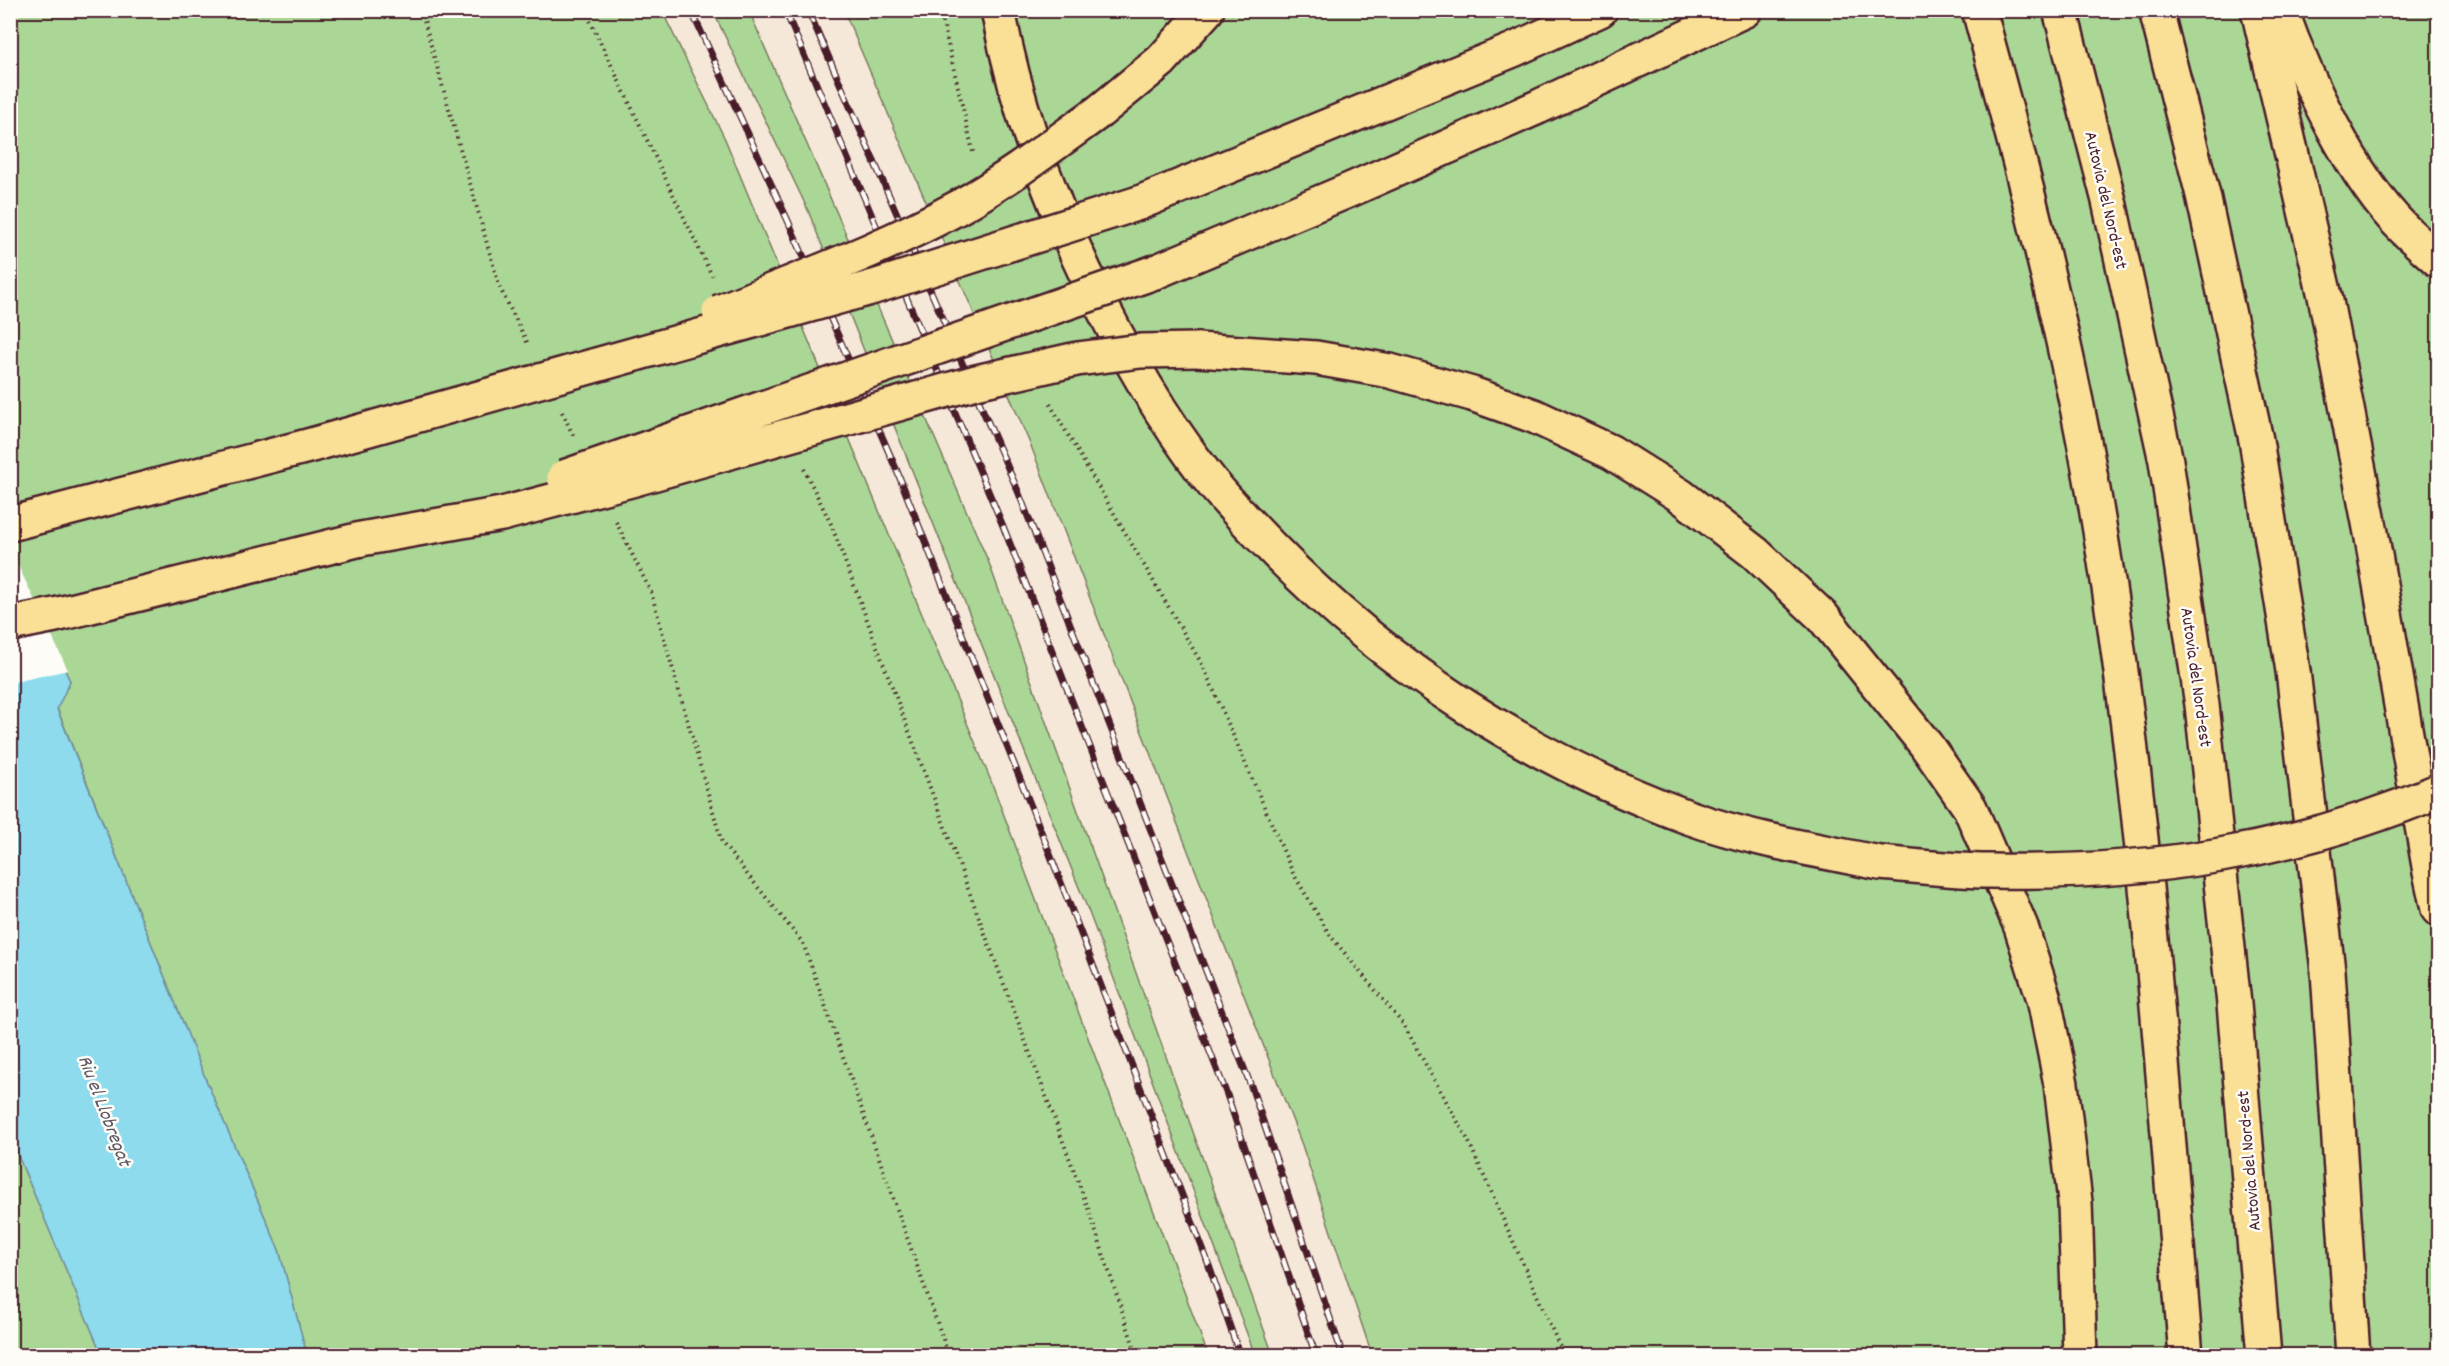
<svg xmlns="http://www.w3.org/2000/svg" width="2449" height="1366" font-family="Dekko,sans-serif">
<rect width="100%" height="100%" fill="#fdfcf7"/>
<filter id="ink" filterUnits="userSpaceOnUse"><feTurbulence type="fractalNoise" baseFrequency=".0167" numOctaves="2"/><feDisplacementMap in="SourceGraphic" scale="12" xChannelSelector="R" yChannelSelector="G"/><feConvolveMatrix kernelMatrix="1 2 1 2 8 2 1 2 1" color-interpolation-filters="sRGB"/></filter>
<g filter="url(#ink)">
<!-- built -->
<g fill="#f5e8d9">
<polygon points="662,11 713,11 807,208 1090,915 1255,1355 1208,1355 991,781 725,139"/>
<polygon points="749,11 844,11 852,27 1031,446 1302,1145 1372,1355 1273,1355 989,563"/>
</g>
<!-- green -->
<g fill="#aad796" stroke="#7a7b60" stroke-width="1.5">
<polygon points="11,11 662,11 725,139 991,781 1208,1355 307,1355 279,1250 206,1080 57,708 70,681 11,556"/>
<polygon points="713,11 749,11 989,563 1273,1355 1255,1355 1090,915 807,208"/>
<polygon points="844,11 2438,11 2438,1355 1372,1355 1302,1145 1031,446"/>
<polygon points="11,1139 102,1355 11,1355"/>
</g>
<!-- water -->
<polygon fill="#8ddbed" stroke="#72909f" stroke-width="1.5" points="10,556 70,681 57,709 206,1080 279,1250 307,1355 102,1355 11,1139"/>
<!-- pier -->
<polygon fill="#fdfcf7" points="11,553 13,555 68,670 10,683"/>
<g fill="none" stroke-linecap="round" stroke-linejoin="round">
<!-- highway casing -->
<g stroke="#4a1f2b" stroke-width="38">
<g id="highway">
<path d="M998 10C1015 101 1046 189 1085 272 1119 343 1157 412 1206 475 1226 501 1249 524 1272 548 1387 667 1532 760 1688 817 1749 839 1816 850 1880 863"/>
<path d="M1979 10C2022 167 2063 324 2092 484 2143 771 2162 1065 2186 1356"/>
<polyline points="2060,10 2109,201 2166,461 2202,705 2234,1004 2264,1356"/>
<polyline points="2156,10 2203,195 2256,440 2293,671 2328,971 2353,1356"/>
<polyline points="2258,10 2325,296 2372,538 2430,872 2438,909"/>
<path d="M2281 10C2305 78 2353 179 2404 229 2415 240 2427 250 2438 260"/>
<polyline points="1100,111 1161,61 1207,10"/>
<polyline points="1139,203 1513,50 1600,10"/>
<polyline points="1155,272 1352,189 1538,107 1745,10"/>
<polyline points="1197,350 1316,358 1390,371 1472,394 1534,416 1611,452 1681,496 1755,553 1823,617 1926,745 1970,808 2021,927 2044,999 2061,1084 2075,1202 2080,1356"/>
<polyline points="10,624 55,615 361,539"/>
</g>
</g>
<!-- path -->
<g stroke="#4a1f2b" stroke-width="4" stroke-dasharray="1.5 4.5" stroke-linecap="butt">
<polyline points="421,10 499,286 529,346"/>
<polyline points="585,10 712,276"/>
<polyline points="940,10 974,156"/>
<polyline points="1050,404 1203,666 1293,873 1329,934 1403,1024 1468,1140 1564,1356"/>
<polyline points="562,412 573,435"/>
<polyline points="804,469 831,524 1088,1208 1137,1356"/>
<polyline points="616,522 651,592 722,843 803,943 949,1356"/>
</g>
<!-- highway -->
<use href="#highway" stroke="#fadf96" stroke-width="33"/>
<!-- rail casing -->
<g stroke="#4a1f2b" stroke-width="7">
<g id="rail">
<polyline points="691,10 789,223 897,471 1050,854 1206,1257 1240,1356"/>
<polyline points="785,10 1003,526 1227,1095 1316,1356"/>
<polyline points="808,10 1018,491 1251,1086 1343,1356"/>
</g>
</g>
<!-- rail -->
<use href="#rail" stroke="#fdfcf7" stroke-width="4.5" stroke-dasharray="14" stroke-linecap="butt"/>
<!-- highway-bridge casing -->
<g stroke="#4a1f2b" stroke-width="38" stroke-linecap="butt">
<g id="highway-bridge">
<path d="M719 312C798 279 881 250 957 208 1007 180 1053 145 1100 111"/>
<polyline points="564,477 1155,272"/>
<polyline points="10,524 308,446 874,287 1139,203"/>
<polyline points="361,539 502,514 631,480 976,382 1077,359 1141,351 1197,350"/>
<path d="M1880 863C1916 866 1953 871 1989 871 2148 874 2292 853 2438 791"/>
</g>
</g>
<!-- highway-bridge -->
<use href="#highway-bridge" stroke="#fadf96" stroke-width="33"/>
</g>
</g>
<g text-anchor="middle" stroke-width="5" stroke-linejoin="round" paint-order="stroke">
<!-- street labels -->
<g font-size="18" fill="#4a1f2b" stroke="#fdfcf7">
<text transform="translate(2107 200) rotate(77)" y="6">Autovia del Nord-est</text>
<text transform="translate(2197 677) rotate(82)" y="6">Autovia del Nord-est</text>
<text transform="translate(2248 1161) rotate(-95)" y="6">Autovia del Nord-est</text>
</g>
<!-- water labels -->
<g font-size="20" font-style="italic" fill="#5e5765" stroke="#fdfcf7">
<text transform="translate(106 1110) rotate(69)" y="7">Riu el Llobregat</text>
</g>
</g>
<!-- margin -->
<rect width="2449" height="1366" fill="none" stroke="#fdfcf7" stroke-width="36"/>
<rect x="18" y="18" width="2413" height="1330" fill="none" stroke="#4a1f2b" stroke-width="2" filter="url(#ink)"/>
</svg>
